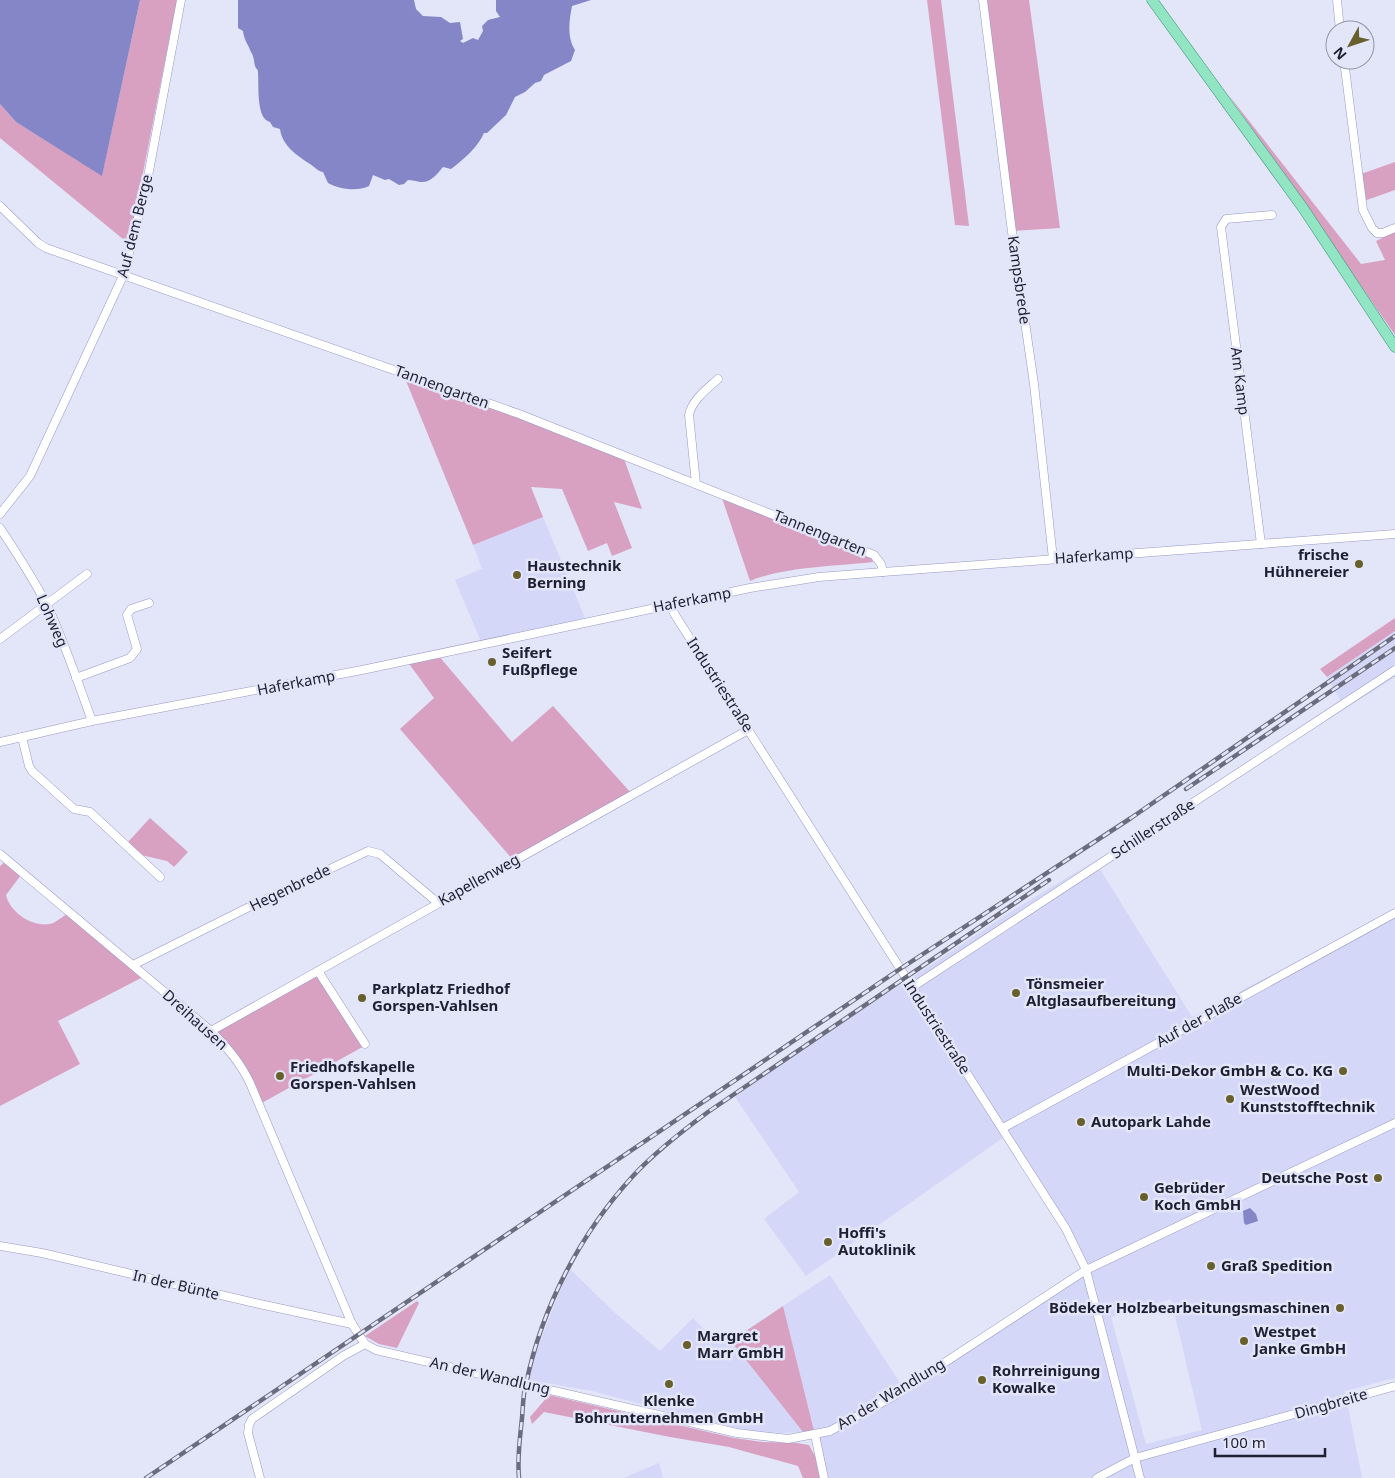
<svg xmlns="http://www.w3.org/2000/svg" width="1395" height="1478" font-family="'Noto Sans',sans-serif">
<rect width="100%" height="100%" fill="#e3e5f8"/>
<!-- built -->
<g fill="#d4d7f7" fill-rule="evenodd">
<polygon points="543,517 585,618 482,644 455,580 482,569 473,545"/>
<path d="M1395 631V677L1098 866 1192 1017 1395 909V1378L1345 1391 1362 1478H824L783 1306 830 1275 904 1389 1085 1270 1007 1135 806 1276 764 1219 799 1192 735 1097 820 1036 934 963 1015 909 1128 841 1340 700 1327 677ZM1171 1299 1202 1430 1146 1444 1111 1317Z"/>
<polygon points="570,1269 613,1311 660,1351 693,1318 706,1331 731,1341 803,1432 781,1433 753,1431 701,1420 592,1391 529,1380 536,1352 559,1293"/>
<polygon points="659,1463 663,1478 623,1478"/>
</g>
<!-- green -->
<g fill="#d8a1c2">
<polygon points="140,0 177,0 129,244 0,138 0,104 16,122 102,175"/>
<polygon points="927,0 941,0 969,226 955,225"/>
<polygon points="986,0 1029,0 1060,228 1012,231"/>
<polygon points="1228,94 1361,264 1385,260 1376,241 1395,232 1395,335"/>
<polygon points="1395,162 1395,190 1364,201 1361,174"/>
<polygon points="404,376 623,456 642,509 614,502 632,548 612,556 607,543 588,551 562,489 531,487 543,517 473,545"/>
<path d="M721 495 870 555 873 562C837 566 783 567 750 581Z"/>
<polygon points="1395,618 1395,631 1327,677 1320,669"/>
<polygon points="438,655 512,742 553,706 631,793 513,860 400,729 434,698 407,661"/>
<polygon points="150,818 188,852 174,867 167,861 141,855 128,842"/>
<path d="M5 862 21 875 6 895C10 912 31 927 50 924 55 923 62 917 67 914L143 977 58 1021 80 1064 0 1106V866Z"/>
<polygon points="319,973 366,1045 260,1104 214,1032"/>
<polygon points="417,1301 419,1303 397,1348 379,1344 365,1336"/>
<polygon points="783,1306 815,1435 803,1432 731,1341"/>
<polygon points="549,1395 734,1438 762,1442 797,1443 809,1445 815,1456 820,1478 803,1478 798,1466 729,1447 670,1437 544,1412 532,1424 530,1417"/>
</g>
<!-- water -->
<g fill="#8486c7">
<polygon points="0,0 140,0 102,176 16,122 0,104"/>
<path d="M238 0H414L416 9 423 16 441 17 450 23 460 22 463 39 460 41 463 43 473 38 478 40 483 31 482 26 488 20 500 17 496 11V0H591L572 6C569 21 567 38 575 50L571 61 544 75 541 81 535 83 525 92 515 97 506 115 487 133H484C478 147 463 160 451 169L443 167C437 174 431 183 420 182 415 181 413 180 408 180L404 184 399 185 389 179 385 180 373 175 369 186C357 192 338 189 328 183L323 172C317 171 315 167 310 164 298 156 282 146 280 129L273 127 270 122C256 119 259 86 258 73 258 68 257 71 255 66 254 61 254 57 251 52 248 44 244 40 243 31L238 28Z"/>
<polygon points="1250,1208 1256,1214 1258,1221 1246,1225 1244,1223 1243,1211"/>
</g>
<g fill="none" stroke-linecap="round" stroke-linejoin="round">
<!-- minor casing -->
<g stroke="#9799c6" stroke-width="9">
<g id="minor">
<polyline points="983,0 1012,232 1034,384 1053,559"/>
<polyline points="1337,0 1340,30"/>
<polyline points="1344,60 1363,210 1372,228 1377,233 1383,233 1395,228"/>
<polyline points="0,206 38,243 46,248 519,414 874,555 881,564 883,572"/>
<path d="M696 484 689 415C692 400 707 389 718 379"/>
<polyline points="0,514 30,476 123,276 146,187 181,0"/>
<path d="M0 528C16 552 32 577 46 603 64 640 78 683 92 721"/>
<polyline points="1261,544 1221,227 1226,219 1272,215"/>
<polyline points="670,604 675,615 1066,1229 1086,1270 1140,1478"/>
<polyline points="0,639 87,574"/>
<polyline points="76,678 130,658 137,649 127,615 131,609 149,603"/>
<polyline points="22,737 29,766 32,771 74,809 90,812 160,877"/>
<polyline points="0,742 92,721 362,670 750,588 819,577 883,572 1395,534"/>
<path d="M0 854 211 1031C227 1047 240 1062 250 1083L352 1324 365 1344 376 1350 737 1433 788 1439 830 1431 892 1397 1086 1270 1395 1123"/>
<polyline points="133,965 249,907 368,851 380,854 438,903"/>
<polyline points="318,971 365,1044"/>
<polyline points="911,988 1395,670"/>
<polyline points="211,1031 748,730"/>
<polyline points="1003,1128 1395,913"/>
<polyline points="0,1246 42,1253 255,1303 352,1324"/>
<polyline points="815,1435 824,1478"/>
<polyline points="260,1478 248,1433 249,1425 252,1419 343,1356 365,1344"/>
<polyline points="1097,1478 1135,1458 1395,1386"/>
</g>
</g>
<!-- major casing -->
<g stroke="#399576" stroke-width="11">
<polyline id="major" points="1152,0 1303,208 1395,347"/>
</g>
<!-- minor -->
<use href="#minor" stroke="#fff" stroke-width="8"/>
<!-- major -->
<use href="#major" stroke="#91e5c3" stroke-width="10"/>
<!-- rail casing -->
<g stroke="#6b6d7e" stroke-width="4.5">
<g id="rail">
<polyline points="1186,789 1395,648"/>
<polyline points="146,1478 900,969 1131,818 1395,636"/>
<path d="M519 1478C517 1457 520 1438 522 1418 523 1406 523 1394 526 1384 542 1307 580 1234 633 1176 655 1152 681 1132 708 1112L1049 880"/>
</g>
</g>
<!-- rail -->
<use href="#rail" stroke="#e3e5f8" stroke-width="2.5" stroke-dasharray="8" stroke-linecap="butt"/>
</g>
<!-- markers -->
<g fill="#67602d" stroke="#e3e5f8" stroke-width="2">
<circle cx="1359" cy="564" r="5"/>
<circle cx="517" cy="575" r="5"/>
<circle cx="492" cy="662" r="5"/>
<circle cx="1016" cy="993" r="5"/>
<circle cx="362" cy="998" r="5"/>
<circle cx="1343" cy="1071" r="5"/>
<circle cx="280" cy="1076" r="5"/>
<circle cx="1230" cy="1099" r="5"/>
<circle cx="1081" cy="1122" r="5"/>
<circle cx="1378" cy="1178" r="5"/>
<circle cx="1144" cy="1197" r="5"/>
<circle cx="828" cy="1242" r="5"/>
<circle cx="1211" cy="1266" r="5"/>
<circle cx="1340" cy="1308" r="5"/>
<circle cx="1244" cy="1341" r="5"/>
<circle cx="687" cy="1345" r="5"/>
<circle cx="982" cy="1380" r="5"/>
<circle cx="669" cy="1384" r="5"/>
</g>
<g text-anchor="middle" stroke-width="5" stroke-linejoin="round" paint-order="stroke">
<!-- street labels -->
<g font-size="15" fill="#1e1f30" stroke="#e3e5f8">
<text transform="translate(135 226) rotate(-76)" y="5">Auf dem Berge</text>
<text transform="translate(1019 280) rotate(82)" y="5">Kampsbrede</text>
<text transform="translate(1240 381) rotate(83)" y="5">Am Kamp</text>
<text transform="translate(442 387) rotate(20)" y="5">Tannengarten</text>
<text transform="translate(820 533) rotate(22)" y="5">Tannengarten</text>
<text transform="translate(1094 556) rotate(-4)" y="5">Haferkamp</text>
<text transform="translate(692 600) rotate(-11)" y="5">Haferkamp</text>
<text transform="translate(52 621) rotate(66)" y="5">Lohweg</text>
<text transform="translate(296 683) rotate(-11)" y="5">Haferkamp</text>
<text transform="translate(720 685) rotate(57)" y="5">Industriestraße</text>
<text transform="translate(1153 829) rotate(-33)" y="5">Schillerstraße</text>
<text transform="translate(479 880) rotate(-29)" y="5">Kapellenweg</text>
<text transform="translate(290 888) rotate(-26)" y="5">Hegenbrede</text>
<text transform="translate(195 1020) rotate(42)" y="5">Dreihausen</text>
<text transform="translate(1199 1020) rotate(-29)" y="5">Auf der Plaße</text>
<text transform="translate(937 1027) rotate(57)" y="5">Industriestraße</text>
<text transform="translate(176 1285) rotate(13)" y="5">In der Bünte</text>
<text transform="translate(490 1376) rotate(13)" y="5">An der Wandlung</text>
<text transform="translate(891 1394) rotate(-31)" y="5">An der Wandlung</text>
<text transform="translate(1331 1404) rotate(-16)" y="5">Dingbreite</text>
</g>
<!-- poi labels -->
<g font-size="15" font-weight="bold" fill="#1e1f30" stroke="#e3e5f8" text-anchor="start">
<text x="1349" y="560" text-anchor="end">frische<tspan x="1349" dy="17">Hühnereier</tspan></text>
<text x="527" y="571">Haustechnik<tspan x="527" dy="17">Berning</tspan></text>
<text x="502" y="658">Seifert<tspan x="502" dy="17">Fußpflege</tspan></text>
<text x="1026" y="989">Tönsmeier<tspan x="1026" dy="17">Altglasaufbereitung</tspan></text>
<text x="372" y="994">Parkplatz Friedhof<tspan x="372" dy="17">Gorspen-Vahlsen</tspan></text>
<text x="290" y="1072">Friedhofskapelle<tspan x="290" dy="17">Gorspen-Vahlsen</tspan></text>
<text x="1333" y="1076" text-anchor="end">Multi-Dekor GmbH &amp; Co. KG</text>
<text x="1240" y="1095">WestWood<tspan x="1240" dy="17">Kunststofftechnik</tspan></text>
<text x="1091" y="1127">Autopark Lahde</text>
<text x="1368" y="1183" text-anchor="end">Deutsche Post</text>
<text x="1154" y="1193">Gebrüder<tspan x="1154" dy="17">Koch GmbH</tspan></text>
<text x="838" y="1238">Hoffi's<tspan x="838" dy="17">Autoklinik</tspan></text>
<text x="1221" y="1271">Graß Spedition</text>
<text x="1330" y="1313" text-anchor="end">Bödeker Holzbearbeitungsmaschinen</text>
<text x="1254" y="1337">Westpet<tspan x="1254" dy="17">Janke GmbH</tspan></text>
<text x="697" y="1341">Margret<tspan x="697" dy="17">Marr GmbH</tspan></text>
<text x="992" y="1376">Rohrreinigung<tspan x="992" dy="17">Kowalke</tspan></text>
<text x="669" y="1406" text-anchor="middle">Klenke<tspan x="669" dy="17">Bohrunternehmen GmbH</tspan></text>
</g>
</g>
<!-- north arrow -->
<g transform="translate(1350 45) rotate(230)"><circle r="24" fill="#e3e5f8" stroke="#9496a8"/>
<path d="M0-4L9 19L0 12L-9 19Z" fill="#67602d"/>
<text y="-8" font-size="14" font-weight="bold" text-anchor="middle" fill="#1e1f30">N</text>
</g>
<!-- scale -->
<path d="M1215 1448v8h110v-8" fill="none" stroke="#1e1f30" stroke-width="2.5"/>
<text x="1222" y="1448" font-size="15" fill="#1e1f30" stroke="#e3e5f8" stroke-width="4" paint-order="stroke">100 m</text>
</svg>
